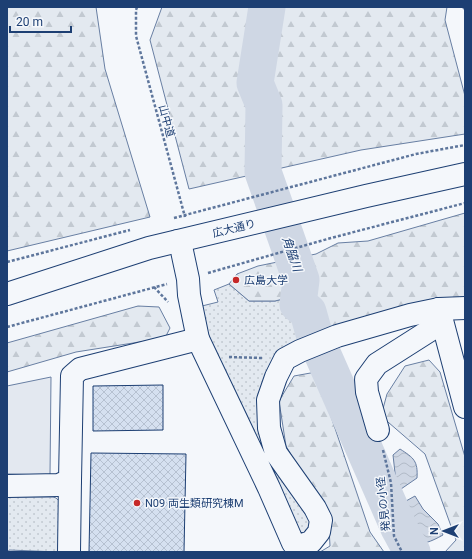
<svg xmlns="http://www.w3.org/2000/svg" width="472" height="559" font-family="Roboto,'Noto Sans JP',sans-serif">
<defs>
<pattern id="grass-dots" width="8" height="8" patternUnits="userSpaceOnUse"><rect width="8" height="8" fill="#e3e9f0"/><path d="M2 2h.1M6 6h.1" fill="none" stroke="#c2c9d1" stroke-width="1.8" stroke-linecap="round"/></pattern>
<pattern id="forest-firs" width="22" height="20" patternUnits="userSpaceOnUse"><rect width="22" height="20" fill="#e3e9f0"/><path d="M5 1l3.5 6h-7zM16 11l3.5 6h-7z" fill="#c2c9d1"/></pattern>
<pattern id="water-waves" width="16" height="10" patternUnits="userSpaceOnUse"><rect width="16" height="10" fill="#cfd7e4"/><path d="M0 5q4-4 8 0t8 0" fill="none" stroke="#b1bac7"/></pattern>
<pattern id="building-cross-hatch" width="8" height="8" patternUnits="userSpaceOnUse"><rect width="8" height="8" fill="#d5e0f0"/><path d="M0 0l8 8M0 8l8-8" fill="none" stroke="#b6c1d1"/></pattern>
</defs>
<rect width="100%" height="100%" fill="#f4f7fb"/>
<!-- grass -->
<g fill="url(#grass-dots)" stroke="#687fa3">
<polygon points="229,284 249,301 275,301 291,297 301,316 297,330 308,338 264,394 315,519 301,541 217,363 198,307 218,302 214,290"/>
<polygon points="7,497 53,497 56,498 60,502 59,552 9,550 8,552 7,552"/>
</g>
<!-- forest -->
<g fill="url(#forest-firs)" stroke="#687fa3">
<polygon points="7,7 96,7 105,69 150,217 7,251"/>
<polygon points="162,7 447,7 445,20 465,96 465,134 361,150 189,189 150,40"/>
<polygon points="465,213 465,300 308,338 297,330 301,316 291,297 275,301 249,301 229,284 237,274 258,266 316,254 338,243 368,241"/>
<polygon points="138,306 159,307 170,328 165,338 76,352 7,372 7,343"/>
<polygon points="429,360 440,372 465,457 465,552 445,552 456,540 425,454 381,416 387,394 405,366"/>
<polygon points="316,372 370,532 384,552 320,552 330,546 328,510 301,472 286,446 279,401 294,376"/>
</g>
<!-- parking -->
<polygon fill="#e3e8f0" stroke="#687fa3" points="51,377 50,475 7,474 7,386"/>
<!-- water -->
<g fill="url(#water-waves)" stroke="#687fa3">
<path d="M400 449C414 458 418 461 417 478L401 489 396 482 393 455Z"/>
<path d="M415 496 423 509 438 524 443 535C416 550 416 543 402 520L406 501Z"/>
</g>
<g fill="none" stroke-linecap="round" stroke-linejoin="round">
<!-- river -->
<polyline stroke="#cfd7e4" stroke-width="37" points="267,7 255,83 264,105 263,172 301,280 298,304 308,312 315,337 399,528 412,552"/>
</g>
<!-- building -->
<g fill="url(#building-cross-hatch)" stroke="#1d3f73">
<polygon points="163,385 163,430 93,431 93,386"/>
<polygon points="91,453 186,454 184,552 89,552"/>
</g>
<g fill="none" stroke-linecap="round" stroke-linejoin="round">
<!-- minor casing -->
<g stroke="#1d3f73" stroke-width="24">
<g id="minor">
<polyline points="178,241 182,251 188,279 189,295 198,339 269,488 293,543 302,545 311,542 319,532 321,520 315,508 276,453 269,428 268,400 276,377 285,359 300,351 337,336 410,315 439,309 465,308"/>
<polyline points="7,294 149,248 366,196 465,174"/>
<polyline points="439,309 465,407"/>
<polyline points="378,430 367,392 366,379 377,364 432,329 439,309"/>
<polyline points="7,486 59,485 70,480 72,376 80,369 198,339"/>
<polyline points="69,552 70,480"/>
</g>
</g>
<!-- path -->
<g stroke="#5e769c" stroke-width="2.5" stroke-dasharray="3 2" stroke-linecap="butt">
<polyline points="137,7 136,10 136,36 185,217"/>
<polyline points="463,7 465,9"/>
<polyline points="174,218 416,154 465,145"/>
<polyline points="7,262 130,230"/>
<polyline points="208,273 331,238 465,203"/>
<polyline points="154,287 168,302"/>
<polyline points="7,327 167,284"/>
<polyline points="229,357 262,358"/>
<polyline points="383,450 391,483 394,536 402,552"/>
</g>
<!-- minor -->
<use href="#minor" stroke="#f4f7fb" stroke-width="22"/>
</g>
<!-- markers -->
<g fill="#c62828" stroke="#f4f7fb" stroke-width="1.5">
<circle cx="236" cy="280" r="4"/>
<circle cx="137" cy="503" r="4"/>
</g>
<g text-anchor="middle" stroke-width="3" stroke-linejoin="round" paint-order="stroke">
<!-- street labels -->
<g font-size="11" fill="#1d3f73" stroke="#f4f7fb">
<text transform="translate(167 121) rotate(75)" y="4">山中道</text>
<text transform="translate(234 228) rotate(-14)" y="4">広大通り</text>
<text transform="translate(383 504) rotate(-96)" y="4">発見の小径</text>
</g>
<!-- poi labels -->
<g font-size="11" fill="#1d3f73" stroke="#f4f7fb" text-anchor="start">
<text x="244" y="284">広島大学</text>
<text x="145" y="507">N09 両生類研究棟M</text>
</g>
<!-- water labels -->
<g font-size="12" font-style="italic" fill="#1d3f73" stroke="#f4f7fb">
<text transform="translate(292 254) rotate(71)" y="4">角脇川</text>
</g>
</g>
<!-- border -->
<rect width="472" height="559" fill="none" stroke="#1d3f73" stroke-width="16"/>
<!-- north arrow -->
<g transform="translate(444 531) rotate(270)" stroke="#f4f7fb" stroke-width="3" paint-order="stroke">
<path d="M0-3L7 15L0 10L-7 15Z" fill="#1d3f73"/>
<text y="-6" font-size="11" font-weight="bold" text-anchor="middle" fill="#1d3f73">N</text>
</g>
<!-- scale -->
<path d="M10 26v6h61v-6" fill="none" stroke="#1d3f73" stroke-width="2"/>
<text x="16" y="26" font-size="12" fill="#1d3f73" stroke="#f4f7fb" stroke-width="3" paint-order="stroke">20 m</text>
</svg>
